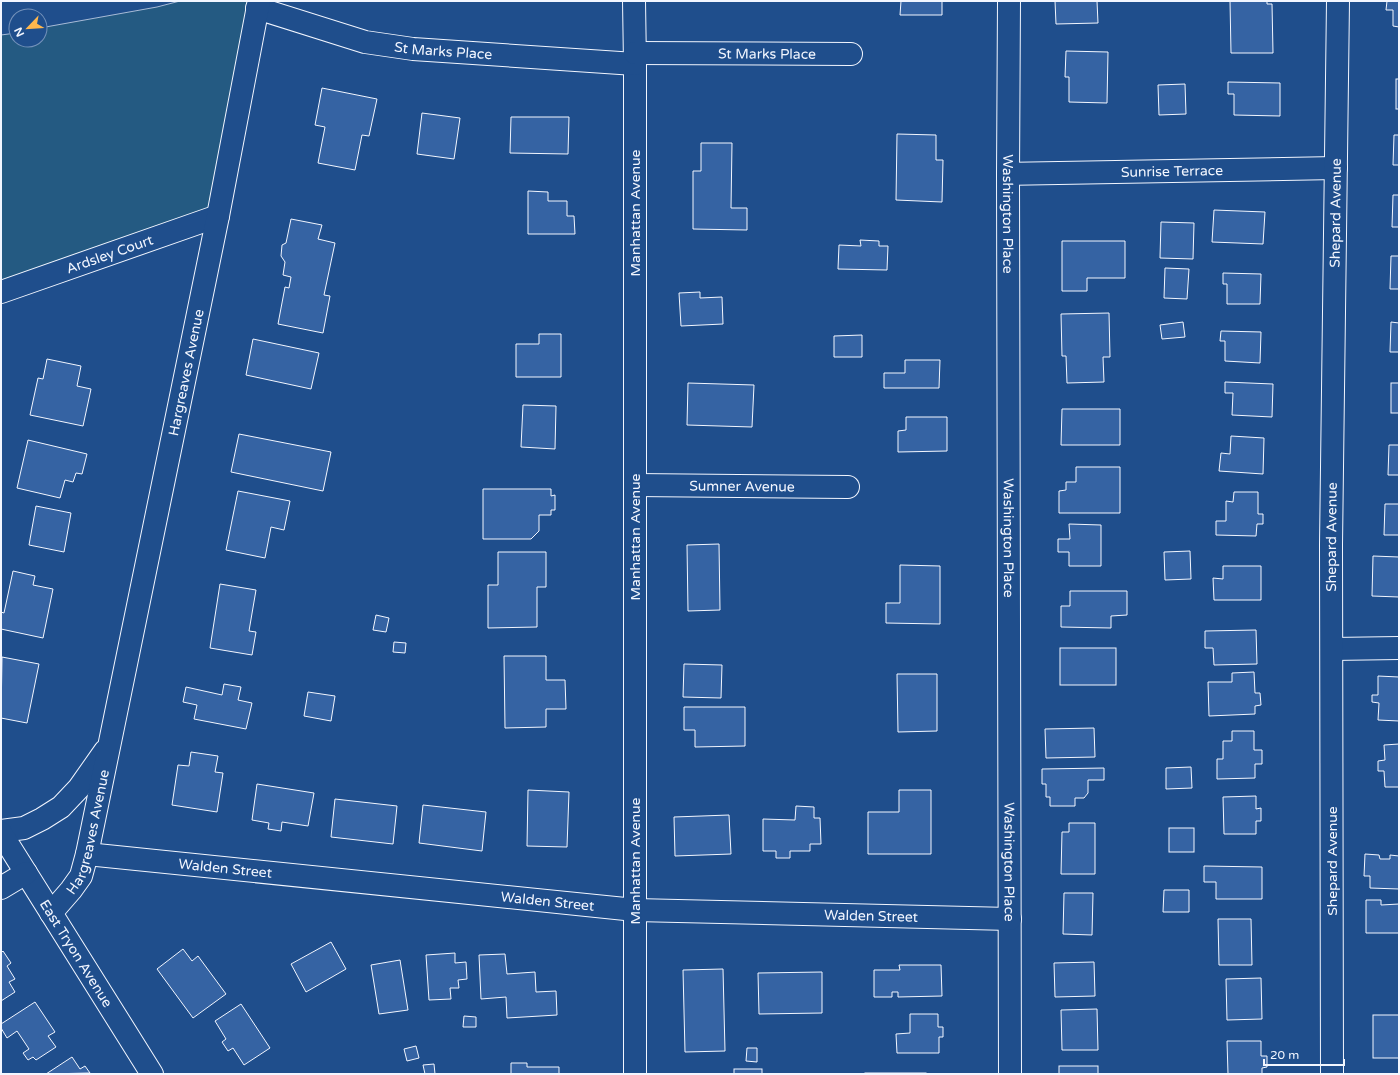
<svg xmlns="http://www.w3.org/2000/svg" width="1400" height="1075" font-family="'Varela Round',sans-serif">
<rect width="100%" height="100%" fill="#1f4e8c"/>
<!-- green -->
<polygon fill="#245a82" stroke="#a8bbd7" points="180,1 259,1 218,216 1,292 1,35 16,33 16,40 40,40 40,28 157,7"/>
<!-- building -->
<g fill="#3563a3" stroke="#f2f6ff">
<polygon points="901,1 942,1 942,15 900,15"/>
<polygon points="1055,1 1097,1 1098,23 1056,24"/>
<polygon points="1230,1 1267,1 1267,4 1272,4 1273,53 1231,53"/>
<polygon points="1387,1 1399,1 1399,27 1393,26 1393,10 1386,10"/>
<polygon points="1066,51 1108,52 1107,103 1069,102 1069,77 1065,77"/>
<rect x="1396" y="79" width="3" height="30"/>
<polygon points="1228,82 1280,83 1280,116 1234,115 1234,94 1228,94"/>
<polygon points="1185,84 1186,114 1159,115 1158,85"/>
<polygon points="322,88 377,99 369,136 362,135 355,170 318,163 325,127 315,125"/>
<polygon points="422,113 460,118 454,159 417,154"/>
<polygon points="511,117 569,117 568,154 510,153"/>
<polygon points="897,134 936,135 936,160 943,160 942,202 896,200"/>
<polygon points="1394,135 1399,135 1399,165 1393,165"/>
<polygon points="701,143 732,143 731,208 747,208 747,230 693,229 693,171 701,171"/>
<polygon points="528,191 548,192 548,201 567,201 567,216 574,216 575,234 528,234"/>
<polygon points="1393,195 1399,195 1399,227 1392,227"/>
<polygon points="1214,210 1265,212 1263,244 1212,242"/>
<polygon points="291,219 322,225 318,239 335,243 324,295 330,296 323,333 278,324 285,287 289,288 291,277 283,275 285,262 281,256 282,245 286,243"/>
<polygon points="1161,222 1194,223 1193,259 1160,258"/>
<polygon points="860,240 879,241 879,246 888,246 887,270 838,269 839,245 861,246"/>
<polygon points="1062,241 1125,241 1125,278 1087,278 1087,291 1062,291"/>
<polygon points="1391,256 1399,256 1399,289 1390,289"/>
<polygon points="1165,268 1189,269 1187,299 1164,298"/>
<polygon points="1223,273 1261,274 1260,304 1227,304 1227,284 1223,284"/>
<polygon points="700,292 700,298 722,297 723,324 681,326 679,293"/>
<polygon points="1109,313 1110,357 1103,357 1104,382 1067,383 1066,356 1062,356 1061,314"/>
<polygon points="1183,322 1185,337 1162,339 1160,325"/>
<polygon points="1391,322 1399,323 1399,352 1390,352"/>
<polygon points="1221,331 1261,332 1260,363 1225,361 1225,341 1220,341"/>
<polygon points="539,334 561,334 561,377 516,377 516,344 539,344"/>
<polygon points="862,335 862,357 834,357 834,336"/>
<polygon points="253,339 319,353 311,389 246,375"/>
<polygon points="47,359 81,366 77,386 91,389 83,426 30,415 38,378 43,379"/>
<polygon points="905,360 940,360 939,388 884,388 884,373 905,373"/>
<polygon points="1225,382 1273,384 1272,417 1232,415 1233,393 1225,393"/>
<polygon points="688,383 754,385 752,427 687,425"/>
<rect x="1391" y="383" width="8" height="30"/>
<polygon points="523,405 556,406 555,449 521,447"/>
<polygon points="1062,409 1120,409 1120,445 1061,445"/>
<polygon points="906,417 947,417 947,451 898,452 898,431 906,430"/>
<polygon points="239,434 331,452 323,491 231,472"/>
<polygon points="1231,436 1264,438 1263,474 1219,471 1221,453 1230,454"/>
<polygon points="28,440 87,454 82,474 76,473 73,482 65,480 60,498 17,488"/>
<polygon points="1389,445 1399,445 1399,475 1388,475"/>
<polygon points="1076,467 1120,467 1120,513 1059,513 1059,491 1066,490 1066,482 1076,482"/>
<polygon points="483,489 551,489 551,496 555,495 555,510 551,510 551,515 539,515 539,531 531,539 483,539"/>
<polygon points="238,491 290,501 284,530 271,527 265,558 226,550"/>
<polygon points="1234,492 1258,492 1258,514 1263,514 1263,524 1257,524 1256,536 1216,535 1216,521 1226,521 1226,501 1233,502"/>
<polygon points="1385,504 1399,504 1399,535 1384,535"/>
<polygon points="36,506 71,513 64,552 29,545"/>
<polygon points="1069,524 1101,525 1101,566 1069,566 1069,552 1058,552 1058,539 1070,539"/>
<polygon points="719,544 720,610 688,611 687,545"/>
<polygon points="1190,551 1191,579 1165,580 1164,552"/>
<polygon points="498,552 546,552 546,587 537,587 537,627 488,628 488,585 498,585"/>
<polygon points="1373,556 1399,557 1399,597 1372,596"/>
<polygon points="900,565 940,566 940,624 886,623 886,603 900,603"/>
<polygon points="1223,566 1261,566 1261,600 1214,600 1213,578 1223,579"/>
<polygon points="13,571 35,576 33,585 53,589 43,638 1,629 1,612 4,613"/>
<polygon points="220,584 256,590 249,631 256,632 252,655 210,648"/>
<polygon points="1070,591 1127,591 1127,615 1111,616 1111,628 1061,627 1061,606 1070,606"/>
<polygon points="376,615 389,618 386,632 373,630"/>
<polygon points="1256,630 1257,664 1214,665 1213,648 1205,648 1205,631"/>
<polygon points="394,642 406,643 405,653 393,652"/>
<rect x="1060" y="648" width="56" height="37"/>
<polygon points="504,656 546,656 546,680 565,680 566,709 546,709 546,727 505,728"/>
<polygon points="2,657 39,664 27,723 1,718"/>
<polygon points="684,664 722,665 721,698 683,697"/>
<polygon points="1254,672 1255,693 1260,693 1261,705 1255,706 1255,714 1209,716 1208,682 1232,682 1232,673"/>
<polygon points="897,674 937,674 937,731 898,732"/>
<polygon points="1378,676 1399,677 1399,721 1378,720 1379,703 1372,702 1372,695 1378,695"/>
<polygon points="224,684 241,687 238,700 252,703 246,729 194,719 197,705 183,702 186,687 222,695"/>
<polygon points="308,692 335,696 331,721 304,716"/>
<polygon points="684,707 745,707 745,746 695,747 695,730 684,730"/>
<polygon points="1094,728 1095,757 1046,758 1045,729"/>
<polygon points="1232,731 1254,731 1254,750 1262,750 1262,764 1255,764 1255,778 1217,779 1217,759 1223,759 1223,741 1232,741"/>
<polygon points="1399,744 1399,787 1385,787 1384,771 1378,771 1378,761 1385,760 1384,745"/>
<polygon points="191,752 218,756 215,772 223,773 217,812 172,805 178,765 189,766"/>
<polygon points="1191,767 1192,788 1166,789 1166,768"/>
<polygon points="1104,768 1104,780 1088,780 1088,793 1084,798 1075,798 1075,806 1050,806 1050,797 1046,797 1046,784 1042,784 1042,769"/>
<polygon points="257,784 314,793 308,826 282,822 281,831 268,829 269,823 252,820"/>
<polygon points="528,790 569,792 567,847 527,846"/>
<polygon points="899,790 931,790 931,854 868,854 868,812 899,812"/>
<polygon points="1256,796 1256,809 1261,808 1261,821 1256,821 1256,834 1224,834 1223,797"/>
<polygon points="335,799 397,806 393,844 331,837"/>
<polygon points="423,805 486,812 482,851 419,843"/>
<polygon points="796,806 814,807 814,818 820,818 821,844 810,844 810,851 790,851 790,858 776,858 776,851 763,851 763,819 795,820"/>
<polygon points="729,815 731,854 675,856 674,817"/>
<polygon points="1069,823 1095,823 1095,874 1061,874 1062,832 1069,832"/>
<rect x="1169" y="828" width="25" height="24"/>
<polygon points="1365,854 1379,855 1380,859 1390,859 1390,855 1399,856 1399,889 1370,888 1370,876 1364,876"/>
<polygon points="1204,866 1262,867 1262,899 1216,899 1216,882 1204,882"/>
<polygon points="1164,890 1189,890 1189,912 1163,912"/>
<polygon points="1064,893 1093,893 1092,935 1063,934"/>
<polygon points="1366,900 1381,900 1381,905 1399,904 1399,933 1366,933"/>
<polygon points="1218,919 1251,919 1252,965 1219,965"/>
<polygon points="331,942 346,969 306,992 291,964"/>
<polygon points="183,949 192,961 198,956 226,994 193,1018 157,969"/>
<polygon points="3,951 11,963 7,966 15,979 9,982 15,992 1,1001 1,953"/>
<polygon points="455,953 455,963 466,962 467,979 458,980 459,988 450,988 451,999 429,1000 426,955"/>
<polygon points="505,954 507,974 535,972 536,992 556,991 557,1015 507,1018 506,997 481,999 479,955"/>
<polygon points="400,960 408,1010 379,1014 371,965"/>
<polygon points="1094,962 1095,996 1055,997 1054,963"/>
<polygon points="899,965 941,965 942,996 898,997 898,992 892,992 892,997 874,997 874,970 900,970"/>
<polygon points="723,969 725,1051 685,1052 683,970"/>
<polygon points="822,972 822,1013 759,1014 758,973"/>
<polygon points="1261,978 1262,1019 1227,1020 1226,979"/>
<polygon points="35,1002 55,1032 48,1036 56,1047 36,1060 33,1057 28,1060 23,1053 29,1049 17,1031 7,1038 1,1028 1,1024"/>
<polygon points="241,1004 270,1048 244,1065 233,1048 228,1051 222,1042 226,1039 215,1021"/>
<polygon points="1097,1009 1098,1050 1062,1050 1061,1010"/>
<polygon points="910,1014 938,1014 938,1027 943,1027 943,1037 939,1037 939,1053 897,1053 896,1034 910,1033"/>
<rect x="1373" y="1015" width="26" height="43"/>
<polygon points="464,1016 476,1017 476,1027 463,1027"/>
<polygon points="1227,1041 1261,1041 1261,1056 1267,1056 1267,1067 1262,1068 1262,1074 1228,1074"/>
<polygon points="416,1046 419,1058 407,1061 404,1049"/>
<polygon points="747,1048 757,1048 757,1062 746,1061"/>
<polygon points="72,1057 80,1069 85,1066 90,1073 46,1074"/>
<polygon points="511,1063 527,1063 527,1067 559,1067 559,1074 511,1074"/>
<polygon points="434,1064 435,1074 425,1074 423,1065"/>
<rect x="1059" y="1066" width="39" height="8"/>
<rect x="734" y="1069" width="28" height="5"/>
<rect x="865" y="1073" width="61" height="1"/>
</g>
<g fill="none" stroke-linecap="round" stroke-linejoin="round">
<!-- minor casing -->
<g stroke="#f2f6ff" stroke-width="24">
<g id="minor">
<polyline points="634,1 635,64 635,1074"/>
<path id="s1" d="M1009 1 1008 174 1010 1074"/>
<path id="s2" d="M257 8 365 42 413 49 635 64"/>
<path id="s3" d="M635 53 851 54"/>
<path id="s4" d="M1008 174 1336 168"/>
<path id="s5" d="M1 292 218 216"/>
<path id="s6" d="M635 485 848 487"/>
<polyline points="1332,649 1399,648"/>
<polyline points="1,831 24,828 42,819 61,807 79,788 105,751"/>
<path id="s7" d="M1 833 152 1074"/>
<path id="s8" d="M87 854 635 910 1010 919"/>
<polyline points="1,888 26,873"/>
<path id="s9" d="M51 913 71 890 81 876 87 854 218 216 259 1"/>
<path id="s10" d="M1332 1074 1331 545 1338 1"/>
</g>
</g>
<!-- minor -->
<use href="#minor" stroke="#1f4e8c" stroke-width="22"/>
</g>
<g text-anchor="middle" stroke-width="3" stroke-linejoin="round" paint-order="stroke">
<!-- street labels -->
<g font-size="14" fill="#f2f6ff" stroke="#1f4e8c">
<text dy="5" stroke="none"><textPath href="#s2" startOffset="192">St Marks Place</textPath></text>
<text dy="5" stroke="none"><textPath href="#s3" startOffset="132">St Marks Place</textPath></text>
<text dy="5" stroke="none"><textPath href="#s4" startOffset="164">Sunrise Terrace</textPath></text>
<text transform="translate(635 213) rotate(-90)" y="5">Manhattan Avenue</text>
<text dy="5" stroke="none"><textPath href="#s1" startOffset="213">Washington Place</textPath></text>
<text dy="5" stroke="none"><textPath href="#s10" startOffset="861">Shepard Avenue</textPath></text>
<text dy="5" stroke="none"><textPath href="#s5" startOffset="115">Ardsley Court</textPath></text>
<text dy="5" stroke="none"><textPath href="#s9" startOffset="562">Hargreaves Avenue</textPath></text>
<text dy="5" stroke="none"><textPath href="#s6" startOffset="107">Sumner Avenue</textPath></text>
<text transform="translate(635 537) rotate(-90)" y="5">Manhattan Avenue</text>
<text dy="5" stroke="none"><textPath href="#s1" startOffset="537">Washington Place</textPath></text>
<text dy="5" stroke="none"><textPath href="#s10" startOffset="537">Shepard Avenue</textPath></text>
<text dy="5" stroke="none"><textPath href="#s9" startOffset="92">Hargreaves Avenue</textPath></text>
<text transform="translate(635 861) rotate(-90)" y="5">Manhattan Avenue</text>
<text dy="5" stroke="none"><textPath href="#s1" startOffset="861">Washington Place</textPath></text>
<text transform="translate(1332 861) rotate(-90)" y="5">Shepard Avenue</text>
<text dy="5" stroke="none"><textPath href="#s8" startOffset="139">Walden Street</textPath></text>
<text dy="5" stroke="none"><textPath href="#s8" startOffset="463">Walden Street</textPath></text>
<text dy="5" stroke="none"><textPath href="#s8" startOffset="787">Walden Street</textPath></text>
<text dy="5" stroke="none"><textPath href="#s7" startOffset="142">East Tryon Avenue</textPath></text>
</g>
</g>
<!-- border -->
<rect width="1400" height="1075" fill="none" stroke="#f2f6ff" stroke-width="4"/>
<!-- north arrow -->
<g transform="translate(28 28) rotate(245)"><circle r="19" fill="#1f4e8c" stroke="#7391ba"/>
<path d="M0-3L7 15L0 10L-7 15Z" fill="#ffb74d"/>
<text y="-6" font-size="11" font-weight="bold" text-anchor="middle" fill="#f2f6ff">N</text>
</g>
<!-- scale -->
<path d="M1264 1059v6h80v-6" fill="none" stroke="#f2f6ff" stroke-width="2"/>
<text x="1270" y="1059" font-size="12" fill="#f2f6ff" stroke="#1f4e8c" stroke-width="3" paint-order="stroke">20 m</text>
</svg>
